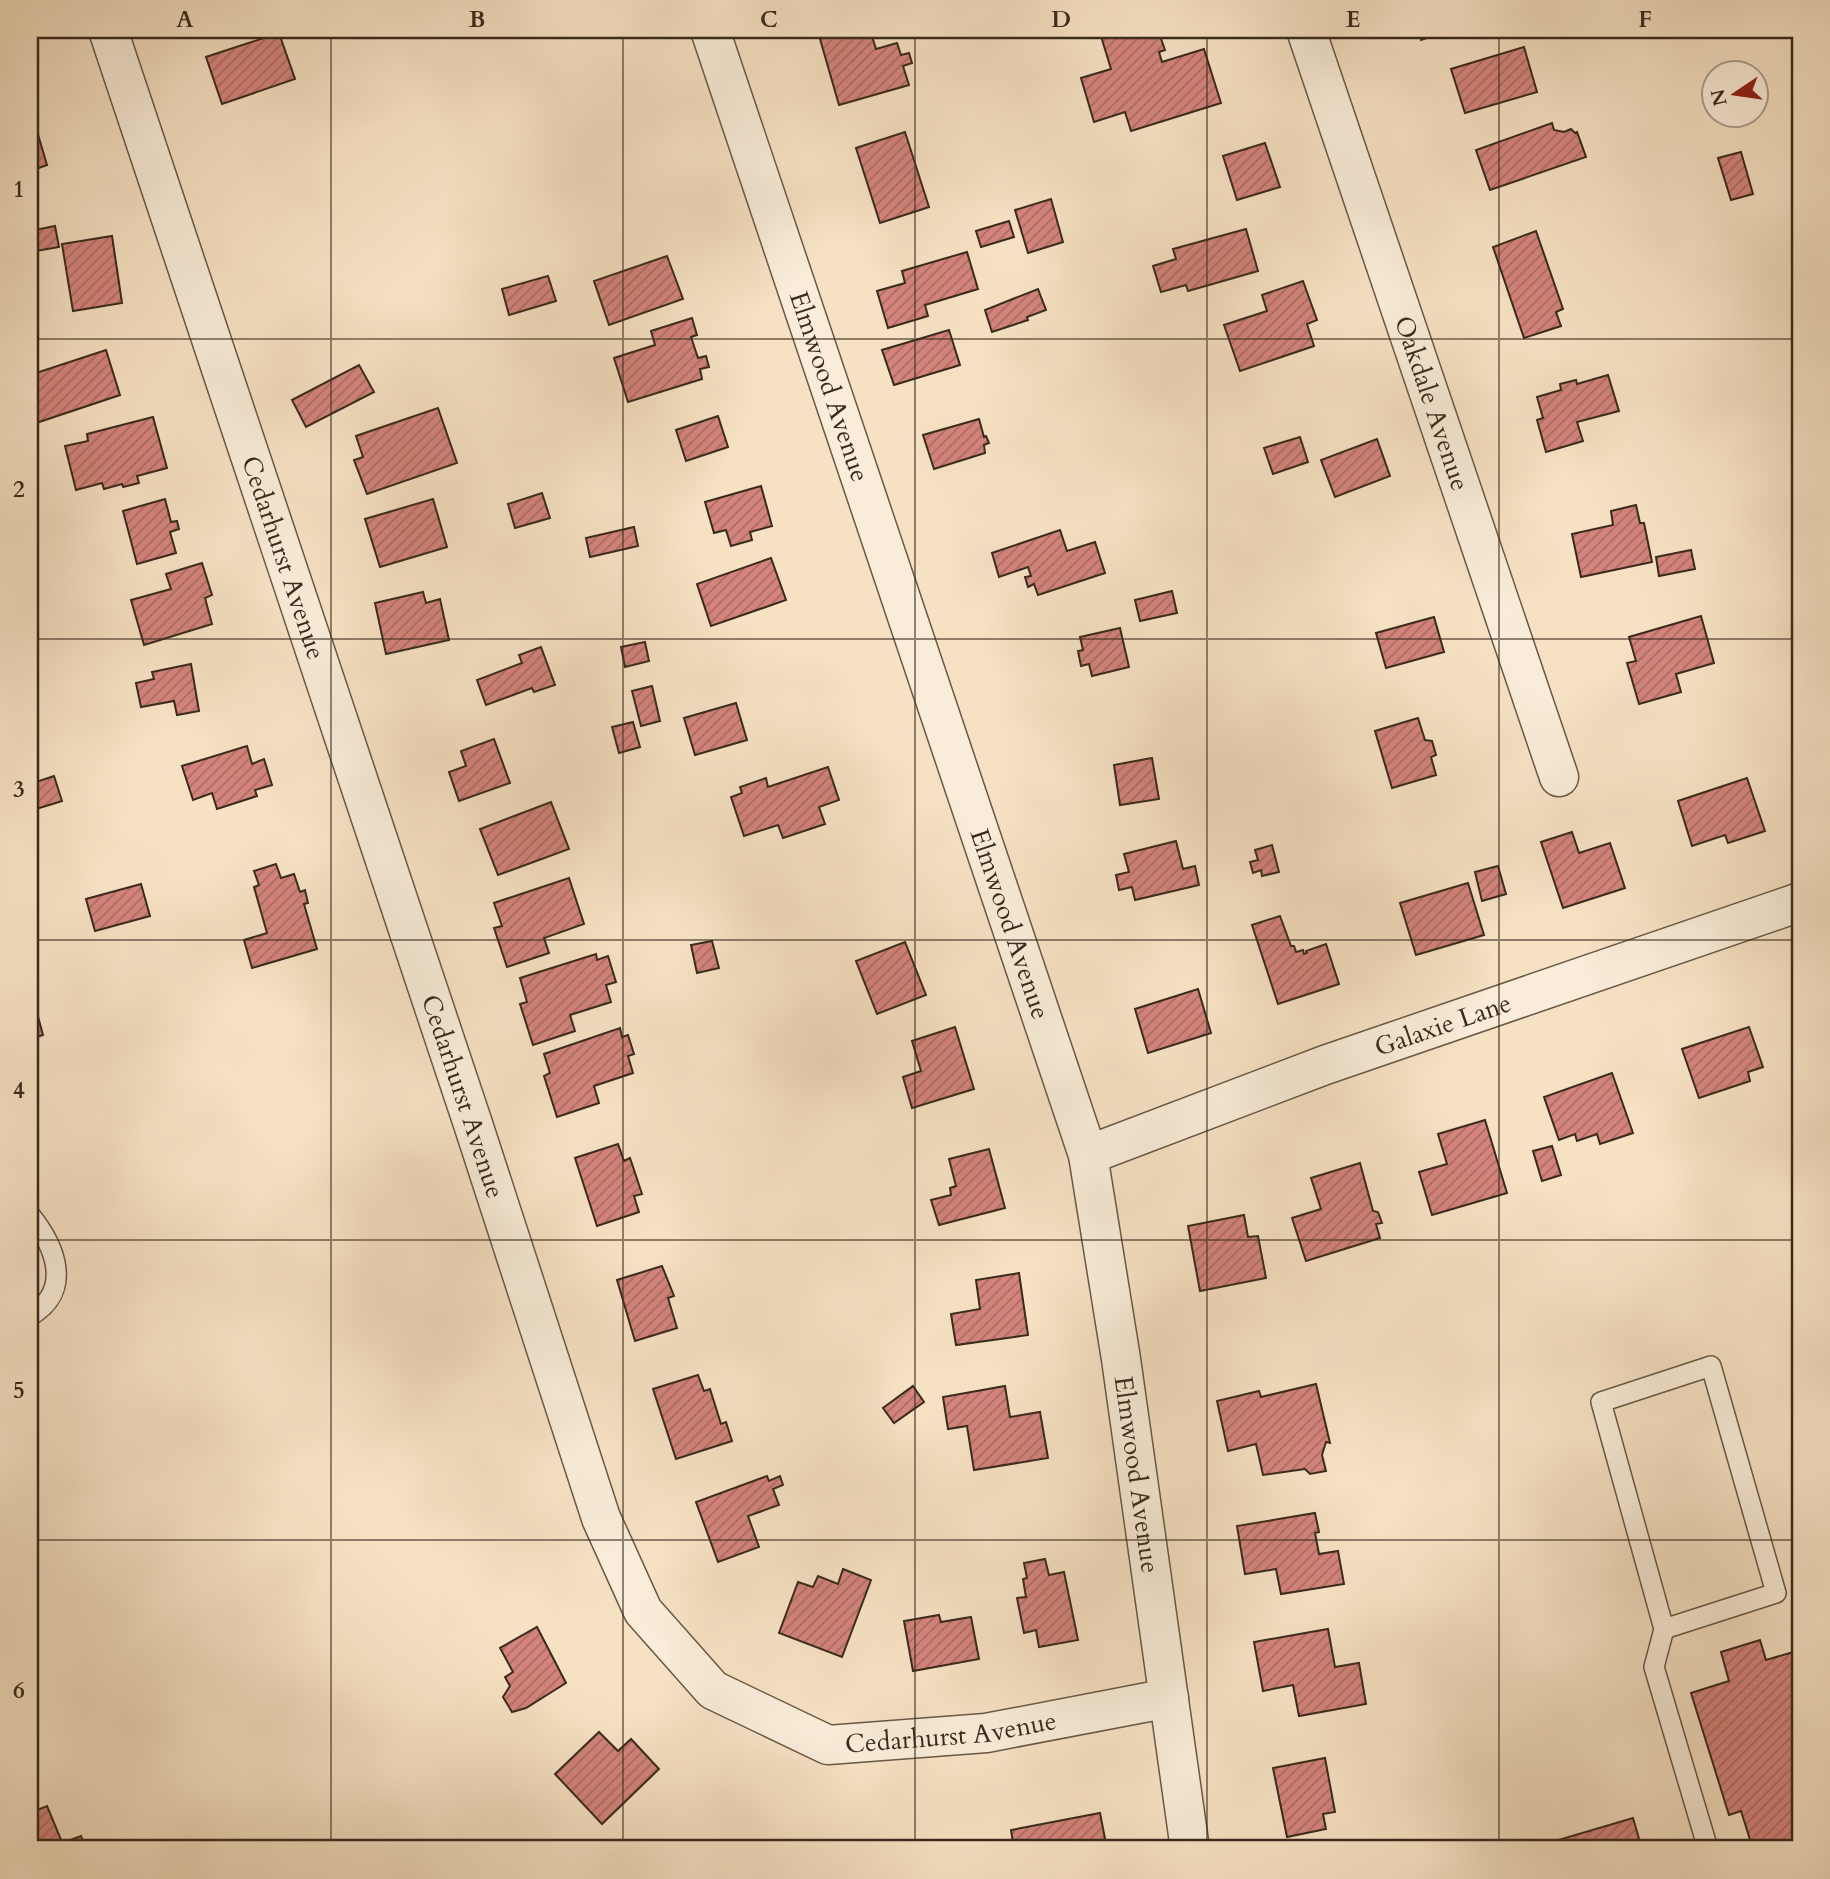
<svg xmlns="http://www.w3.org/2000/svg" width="1830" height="1879" font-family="Cardo,serif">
<defs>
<pattern id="building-hatch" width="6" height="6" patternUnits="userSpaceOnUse" patternTransform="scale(1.75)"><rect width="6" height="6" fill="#d4847c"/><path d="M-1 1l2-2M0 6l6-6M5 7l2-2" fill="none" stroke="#ad6c65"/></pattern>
</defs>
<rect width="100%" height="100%" fill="#f6e1c3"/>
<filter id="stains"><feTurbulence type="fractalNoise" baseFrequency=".00286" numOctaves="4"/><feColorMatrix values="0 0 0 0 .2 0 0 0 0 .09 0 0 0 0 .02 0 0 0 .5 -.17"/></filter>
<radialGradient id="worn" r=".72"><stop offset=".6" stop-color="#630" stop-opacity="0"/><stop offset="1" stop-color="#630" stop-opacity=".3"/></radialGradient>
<!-- building -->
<g fill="url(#building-hatch)" stroke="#392a1d" stroke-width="2">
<polygon points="827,30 870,30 876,49 897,43 901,55 909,53 912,63 903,66 909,85 839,105 818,32"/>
<polygon points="1110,30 1158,30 1165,50 1159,52 1162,62 1204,49 1221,103 1131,131 1125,112 1094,122 1081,78 1111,69 1100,33"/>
<polygon points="1417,30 1451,30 1421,40"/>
<polygon points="279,33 295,79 222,104 206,57"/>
<polygon points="1524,47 1537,92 1465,113 1451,69"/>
<polygon points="30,107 47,165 30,171"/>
<polygon points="1552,123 1554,130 1564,132 1571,129 1575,133 1577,132 1586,157 1490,190 1476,150"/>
<polygon points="905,132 929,207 880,223 856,148"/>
<polygon points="1265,143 1280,187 1237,200 1223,156"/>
<polygon points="1741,152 1753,194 1731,200 1718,158"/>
<polygon points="1051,199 1063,242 1028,253 1015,210"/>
<polygon points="1009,221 1014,237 981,247 976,231"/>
<polygon points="55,226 59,247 30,252 30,231"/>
<polygon points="1246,229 1258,271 1188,291 1186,285 1161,292 1153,266 1176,259 1173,249"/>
<polygon points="1536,231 1563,309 1556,312 1561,326 1524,338 1493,247"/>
<polygon points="112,236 122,303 73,311 62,244"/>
<polygon points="967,252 978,289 925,305 928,316 888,328 877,291 905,283 902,271"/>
<polygon points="667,256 683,299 609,325 594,281"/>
<polygon points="548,276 556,301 509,315 502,289"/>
<polygon points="1303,281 1317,320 1307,324 1314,346 1240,371 1224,325 1267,311 1262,295"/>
<polygon points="1038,289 1046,310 1027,317 1028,320 992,332 985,310"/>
<polygon points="692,318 697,335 691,337 698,358 706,356 709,367 700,369 702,379 628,402 614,358 655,345 651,331"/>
<polygon points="949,330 960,365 894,385 882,350"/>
<polygon points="106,350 120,395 30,425 30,375"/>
<polygon points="359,365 374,392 306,427 292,400"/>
<polygon points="1608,375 1619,411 1577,422 1583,441 1546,452 1537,420 1543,418 1537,397 1561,390 1560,384 1576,380 1577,384"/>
<polygon points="438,408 457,463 367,494 354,460 363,457 356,436"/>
<polygon points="718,416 728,447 686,461 676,430"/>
<polygon points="153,417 167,468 137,476 139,483 123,487 122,484 104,489 102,483 76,490 65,446 88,441 87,434"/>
<polygon points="979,419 984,437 986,436 989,443 984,445 985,453 934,469 923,435"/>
<polygon points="1300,437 1308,462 1273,474 1264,448"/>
<polygon points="1377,439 1390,476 1335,497 1321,460"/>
<polygon points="761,486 772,526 750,532 752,540 731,546 726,530 714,533 705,502"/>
<polygon points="542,493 550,518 515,528 508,504"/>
<polygon points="165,499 171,522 177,521 179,529 170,532 176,553 137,564 123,511"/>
<polygon points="433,499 447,547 380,567 365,519"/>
<polygon points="1636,505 1640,523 1644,523 1652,562 1581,577 1572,534 1613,525 1611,511"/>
<polygon points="634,527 638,546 590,557 586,538"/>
<polygon points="1060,530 1067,551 1095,542 1105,573 1038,595 1034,584 1028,587 1025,577 1031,576 1028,567 999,577 992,553"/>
<polygon points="1691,550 1695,569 1659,576 1656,557"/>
<polygon points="771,558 786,600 711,626 697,584"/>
<polygon points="202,563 212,595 205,598 212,624 144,645 131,600 171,589 166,574"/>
<polygon points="1172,591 1177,613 1140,621 1135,600"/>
<polygon points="423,592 426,603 440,599 449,640 386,654 375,603"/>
<polygon points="1701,616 1714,663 1676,674 1681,692 1639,704 1627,663 1636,661 1629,637"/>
<polygon points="1434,617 1444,652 1386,668 1376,633"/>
<polygon points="1120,628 1129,667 1092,676 1089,664 1081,666 1078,651 1083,650 1080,637"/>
<polygon points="645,642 649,661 625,667 621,647"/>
<polygon points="541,647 555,685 534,692 532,688 486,705 477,680 522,663 519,655"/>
<polygon points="191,664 199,711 177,715 174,701 141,707 136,683 154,679 152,672"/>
<polygon points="652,686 660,721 641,726 632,691"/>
<polygon points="736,703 747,740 695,755 684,718"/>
<polygon points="1418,718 1425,740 1432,741 1436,755 1431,757 1436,775 1392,788 1375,731"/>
<polygon points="633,722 640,747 619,753 612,727"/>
<polygon points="494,739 510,783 459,801 449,772 466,766 461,751"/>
<polygon points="247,746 252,764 264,759 272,785 255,790 257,796 217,809 212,793 193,800 182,766"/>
<polygon points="1152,758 1159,799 1120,805 1114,765"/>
<polygon points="828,767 839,800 819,807 825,824 783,838 778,825 744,836 731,797 742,793 740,787 766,778 768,787"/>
<polygon points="54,776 62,801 30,811 30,784"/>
<polygon points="1747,778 1765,831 1728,843 1725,835 1692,846 1678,801"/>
<polygon points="551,802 569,849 498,875 480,829"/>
<polygon points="1572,832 1579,853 1610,843 1625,888 1563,908 1541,842"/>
<polygon points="1176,841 1183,869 1195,866 1199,885 1135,900 1132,887 1119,890 1116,875 1129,872 1124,854"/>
<polygon points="1272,845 1279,872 1262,876 1261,870 1253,873 1250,862 1258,860 1255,850"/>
<polygon points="276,864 281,878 294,874 300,892 305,890 308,903 304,904 317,949 252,968 244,940 267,933 254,887 259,885 254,871"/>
<polygon points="1498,866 1506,894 1482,901 1475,872"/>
<polygon points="569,878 584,924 544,938 549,953 507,967 494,928 502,926 494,903"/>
<polygon points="1468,883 1484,935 1416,955 1400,903"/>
<polygon points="141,884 150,916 95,931 86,899"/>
<polygon points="1280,916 1291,946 1294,946 1296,952 1303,950 1304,954 1307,953 1306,951 1326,944 1339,984 1278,1004 1252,925"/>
<polygon points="712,941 719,968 697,973 691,945"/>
<polygon points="905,942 926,995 877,1014 856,961"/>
<polygon points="596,954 597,960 608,956 616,982 606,985 611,1002 570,1015 575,1031 533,1045 520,1004 527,1002 520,978"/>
<polygon points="1198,989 1211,1033 1148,1053 1135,1009"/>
<polygon points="34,1002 43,1035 30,1039 30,1003"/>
<polygon points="955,1027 974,1089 912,1108 903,1077 921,1071 912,1041"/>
<polygon points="1749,1027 1763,1067 1748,1072 1750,1081 1699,1098 1682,1049"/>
<polygon points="620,1028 622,1037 628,1035 634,1054 628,1056 633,1073 594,1086 599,1103 557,1117 544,1076 550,1073 544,1054"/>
<polygon points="1612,1073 1633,1133 1600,1144 1597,1134 1577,1141 1575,1134 1559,1140 1544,1097"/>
<polygon points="1485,1120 1507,1193 1432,1215 1419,1172 1447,1164 1438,1134"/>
<polygon points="618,1144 624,1161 630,1158 642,1194 634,1196 639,1212 597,1226 575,1158"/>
<polygon points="1552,1146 1561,1175 1542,1181 1533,1151"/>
<polygon points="989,1149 1005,1208 939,1225 931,1200 951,1195 950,1188 956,1186 949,1159"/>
<polygon points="1360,1163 1373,1211 1378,1212 1382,1223 1376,1224 1380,1238 1306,1261 1292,1218 1321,1209 1311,1178"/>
<polygon points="1244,1215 1248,1237 1258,1236 1266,1278 1200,1291 1188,1226"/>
<polygon points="662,1266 674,1296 668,1298 677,1328 635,1341 617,1280"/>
<polygon points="1019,1273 1028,1335 956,1345 951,1314 980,1309 976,1280"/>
<polygon points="698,1375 704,1391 710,1389 721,1424 726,1422 732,1441 676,1459 653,1389"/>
<polygon points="1316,1384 1330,1443 1326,1442 1322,1455 1326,1471 1310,1474 1305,1469 1263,1475 1256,1444 1228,1451 1217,1401 1259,1391 1261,1397"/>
<polygon points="913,1386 924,1402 894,1423 883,1408"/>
<polygon points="1005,1386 1010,1417 1040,1412 1048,1458 974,1470 967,1426 948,1429 943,1397"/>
<polygon points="767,1476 769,1481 780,1476 783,1485 773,1489 779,1505 748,1516 759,1547 718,1562 696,1502"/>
<polygon points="1315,1513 1319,1532 1315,1533 1319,1554 1338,1551 1344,1584 1281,1594 1276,1569 1245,1574 1237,1526"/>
<polygon points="1045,1559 1049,1575 1064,1572 1078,1640 1039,1647 1036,1630 1024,1633 1017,1598 1026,1597 1023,1579 1027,1578 1024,1563"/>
<polygon points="843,1569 871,1580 842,1657 779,1633 798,1582 813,1587 818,1576 838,1584"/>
<polygon points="939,1615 941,1622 971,1617 979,1659 913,1671 904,1621"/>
<polygon points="537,1627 566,1683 526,1708 512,1712 503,1697 510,1686 505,1677 513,1672 500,1648"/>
<polygon points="1328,1629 1335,1667 1359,1663 1366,1704 1299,1716 1293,1685 1263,1691 1254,1642"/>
<polygon points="1760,1640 1766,1660 1800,1650 1800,1840 1770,1849 1753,1849 1741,1811 1729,1815 1691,1693 1729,1681 1721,1652"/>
<polygon points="599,1732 618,1751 631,1739 659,1769 602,1824 555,1774"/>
<polygon points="1325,1758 1335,1812 1323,1814 1326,1829 1287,1837 1273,1768"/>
<polygon points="47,1806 64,1847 72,1844 70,1840 81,1836 85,1846 90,1844 93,1849 30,1849 30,1813"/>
<polygon points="1100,1813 1107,1849 1014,1849 1011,1830"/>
<polygon points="1633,1818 1642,1849 1528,1849"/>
</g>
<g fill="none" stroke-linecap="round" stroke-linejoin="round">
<!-- service casing -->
<g stroke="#685846" stroke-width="22">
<g id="service">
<path d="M30 1215C56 1247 73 1291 30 1316"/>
<polyline points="1664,1629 1776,1593 1711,1366 1601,1402 1664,1629 1654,1667 1708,1849"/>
</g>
</g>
<!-- minor casing -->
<g stroke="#685846" stroke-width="41">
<g id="minor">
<path id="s1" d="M108 30 473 1124 601 1518 643 1611 713 1690 828 1745 986 1733 1169 1698"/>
<path id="s2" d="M710 30 1088 1155 1121 1359 1190 1849"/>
<path id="s3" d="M1306 30 1559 777"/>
<path id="s4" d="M1088 1155 1325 1065 1800 902"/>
</g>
</g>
<!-- service -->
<use href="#service" stroke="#f9ecd8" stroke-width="19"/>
<!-- minor -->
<use href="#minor" stroke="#f9ecd8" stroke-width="38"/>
</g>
<!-- grid -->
<path fill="none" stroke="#392a1d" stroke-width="2" stroke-opacity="0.55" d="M331 30V1849M623 30V1849M915 30V1849M1207 30V1849M1499 30V1849M30 339H1800M30 639H1800M30 940H1800M30 1240H1800M30 1540H1800"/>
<g text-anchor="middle" stroke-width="6" stroke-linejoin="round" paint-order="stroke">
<!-- street labels -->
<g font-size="26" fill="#392a1d" stroke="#f9ecd8">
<text dy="9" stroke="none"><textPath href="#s2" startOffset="376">Elmwood Avenue</textPath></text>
<text dy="9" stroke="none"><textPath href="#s3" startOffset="394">Oakdale Avenue</textPath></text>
<text dy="9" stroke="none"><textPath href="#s1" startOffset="556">Cedarhurst Avenue</textPath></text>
<text dy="9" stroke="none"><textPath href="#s2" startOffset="943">Elmwood Avenue</textPath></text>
<text dy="9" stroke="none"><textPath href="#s4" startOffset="378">Galaxie Lane</textPath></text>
<text dy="9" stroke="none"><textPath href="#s1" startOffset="1124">Cedarhurst Avenue</textPath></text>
<text dy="9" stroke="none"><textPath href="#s2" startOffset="1510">Elmwood Avenue</textPath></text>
<text dy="9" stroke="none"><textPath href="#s1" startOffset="2026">Cedarhurst Avenue</textPath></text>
</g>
</g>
<!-- margin -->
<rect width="1830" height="1879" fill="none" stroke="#f6e1c3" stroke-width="77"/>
<!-- north arrow -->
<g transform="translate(1735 94) rotate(257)"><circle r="33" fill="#f9ecd8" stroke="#ac9e8d" stroke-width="2"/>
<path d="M0-5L12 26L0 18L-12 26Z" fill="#8f2418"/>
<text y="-10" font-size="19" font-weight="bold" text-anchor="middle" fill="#392a1d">N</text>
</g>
<rect x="38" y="38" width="1754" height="1802" fill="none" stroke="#392a1d" stroke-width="2.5"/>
<g font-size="23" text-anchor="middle" font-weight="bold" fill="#392a1d">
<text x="185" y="27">A</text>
<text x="477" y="27">B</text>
<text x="769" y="27">C</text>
<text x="1061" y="27">D</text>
<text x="1353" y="27">E</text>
<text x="1645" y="27">F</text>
<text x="19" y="197">1</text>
<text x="19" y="497">2</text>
<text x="19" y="797">3</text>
<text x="19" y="1098">4</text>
<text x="19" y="1398">5</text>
<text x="19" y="1698">6</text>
</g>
<rect width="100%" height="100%" filter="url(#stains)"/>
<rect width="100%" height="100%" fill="url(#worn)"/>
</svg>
